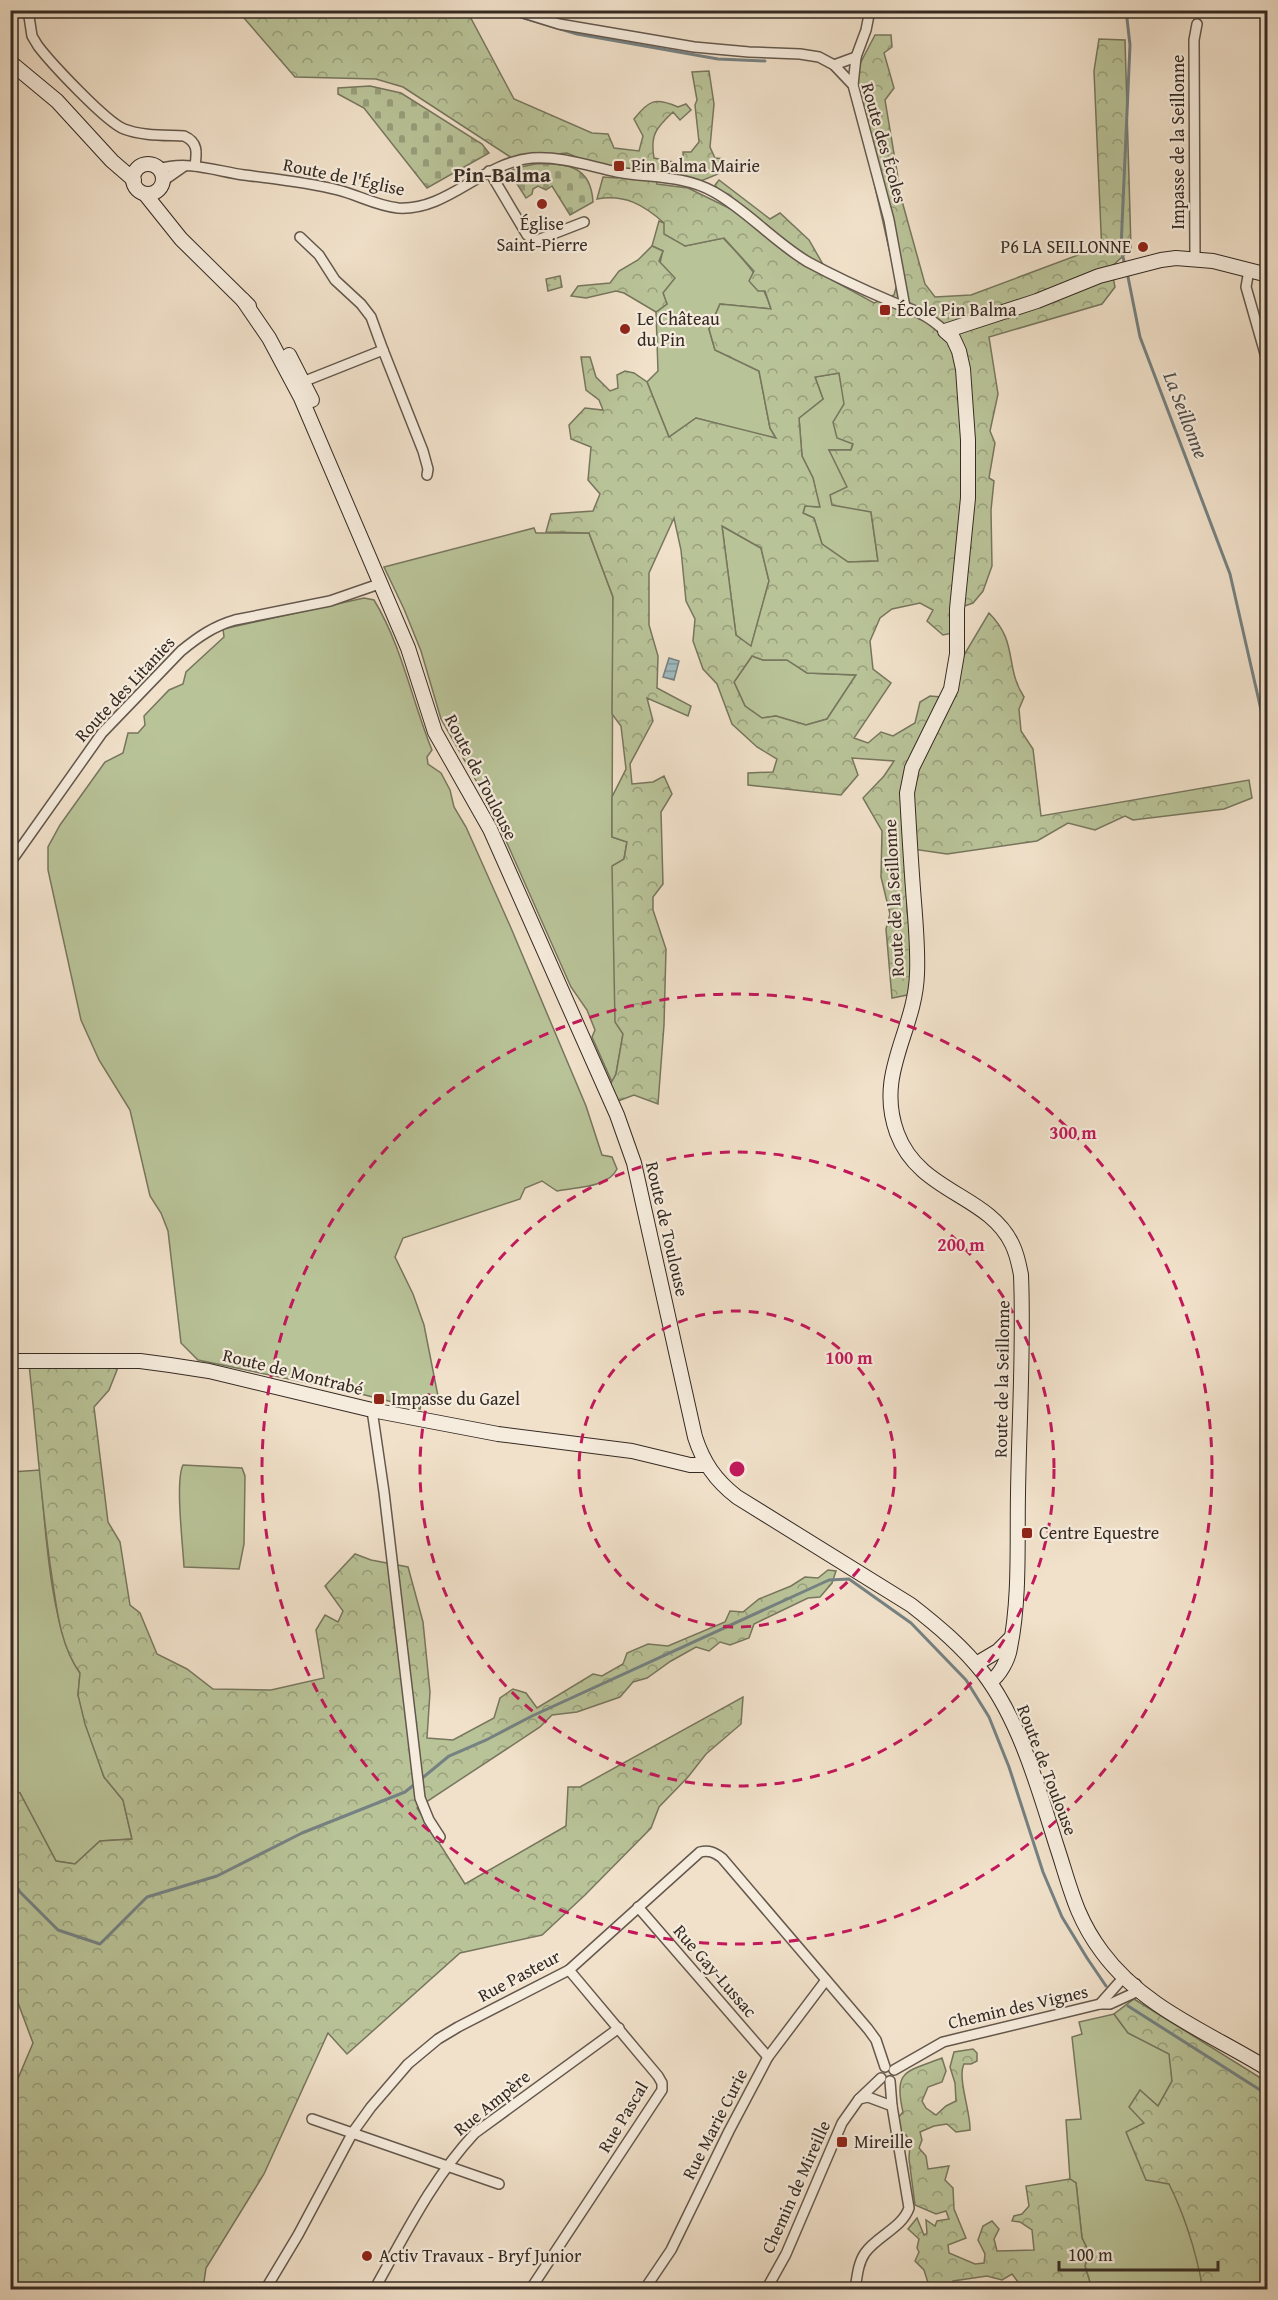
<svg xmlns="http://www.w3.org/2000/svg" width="1278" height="2300" font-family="'Gentium Book Plus',serif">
<defs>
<pattern id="forest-crowns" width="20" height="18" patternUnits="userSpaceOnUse" patternTransform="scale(1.5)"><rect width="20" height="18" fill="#b9c398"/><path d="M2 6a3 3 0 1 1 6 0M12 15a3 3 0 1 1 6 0" fill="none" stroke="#979f7c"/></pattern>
<pattern id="cemetery-stones" width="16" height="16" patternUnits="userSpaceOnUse" patternTransform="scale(1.5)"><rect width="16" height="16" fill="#b9c398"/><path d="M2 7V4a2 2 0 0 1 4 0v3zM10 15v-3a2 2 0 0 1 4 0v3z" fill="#979f7c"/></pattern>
<pattern id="park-dots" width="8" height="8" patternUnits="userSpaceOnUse" patternTransform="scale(1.5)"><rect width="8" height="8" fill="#b9c398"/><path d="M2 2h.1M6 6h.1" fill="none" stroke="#979f7c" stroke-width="1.8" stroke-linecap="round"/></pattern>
<pattern id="water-rules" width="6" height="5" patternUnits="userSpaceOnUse" patternTransform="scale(1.5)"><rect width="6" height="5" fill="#a0bbc1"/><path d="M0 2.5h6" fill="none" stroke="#83989c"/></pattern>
</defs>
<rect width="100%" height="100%" fill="#f1e1ca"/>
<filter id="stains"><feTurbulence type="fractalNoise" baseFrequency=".00333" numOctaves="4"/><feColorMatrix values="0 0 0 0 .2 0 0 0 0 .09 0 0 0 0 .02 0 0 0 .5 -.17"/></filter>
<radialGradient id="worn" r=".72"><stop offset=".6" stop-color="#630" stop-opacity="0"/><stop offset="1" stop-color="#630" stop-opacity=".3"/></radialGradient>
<!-- green -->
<g fill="#b9c398" stroke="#77765e" stroke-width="1.5">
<path d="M659 221 664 223 685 246 723 238C746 262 761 277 771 309L720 304 709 329 715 350 759 371 770 428 776 439 696 418 669 437 647 382 658 371 656 312 667 304C660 288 657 267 663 251L652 246Z"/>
<polygon points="839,373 853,443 851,450 829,450 871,512 878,561 848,562 822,544 814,518 803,513 805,506 819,507 813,478 802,456 799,418 823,399 815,377"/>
<polygon points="722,526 761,548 769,581 751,647 736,635"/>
<polygon points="534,528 536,533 589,533 613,597 612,837 627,842 624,859 623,1034 616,1074 612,1082 592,1037 595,1030 587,1010 571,987 507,843 478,784 441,719 421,651 404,609 384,567"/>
<path d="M364 598 374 600C402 646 412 701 432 750L427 757 428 764 441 773 450 790 454 807 466 827 511 928 586 1106 602 1155 612 1157 617 1169C608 1188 576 1187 557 1191L542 1181 525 1188 520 1199 403 1238 395 1257 413 1294 424 1325 438 1396 432 1403 422 1402 420 1409 361 1394 198 1360 181 1343 168 1231 161 1213 150 1196 130 1110 99 1060 81 1020 48 870V847L60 825 105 762 123 753 128 733H138L145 725 144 716 169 690 183 684 186 672 224 637 223 629Z"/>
<polygon points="752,656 763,660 788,660 807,673 856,675 827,719 806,725 776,716 762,718 745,706 734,682"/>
<path d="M183 1465 242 1468 245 1476 244 1544 239 1569 184 1567C183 1546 175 1481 183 1465Z"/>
<path d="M40 1470C45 1523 50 1631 80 1673L78 1695 104 1777 123 1800 132 1839 100 1841 75 1864 56 1861 20 1793 11 1789V1472Z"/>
<polygon points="1114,2014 1128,2033 1170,2054 1172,2081 1158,2106 1140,2091 1144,2123 1180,2206 1197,2255 1203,2289 1092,2289 1085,2266 1089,2252 1082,2238 1076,2183 1070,2179 1066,2120 1081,2119 1072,2037 1082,2034 1079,2022"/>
</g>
<!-- forest -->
<g fill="url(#forest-crowns)" stroke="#77765e" stroke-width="1.5" fill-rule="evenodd">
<path d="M238 11H467L514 99 592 133 608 134 614 148 639 151 643 136 634 119C649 100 655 97 678 107L686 104 691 110 680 120 673 112C656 128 650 135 654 158L683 164V152H691L699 142 695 105 697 100 692 72 709 71 714 104 710 147 715 158 725 159 718 174 701 181C685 174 672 173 655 174L657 184 688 188 731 209 715 185 719 180 770 219 780 213 809 240 832 280 874 303 894 295 897 284 851 81 875 35H891L892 47 884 53 894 88 885 100 902 201 925 284 935 297 971 295 1086 252 1102 254 1094 71 1099 39 1125 40 1131 249 1111 267 1115 287 1102 304 989 337 998 394 990 431 995 443 989 478 994 481 991 510 992 566 983 591 973 603 953 610V633L943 635 927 621 933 610 920 603 892 609 880 618 870 641 873 669 891 683 854 738 868 743 881 732 893 736 915 723 920 702 930 696 954 698 964 655 989 613C1019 643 1004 666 1024 697L1019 709 1021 731 1033 749 1041 816 1249 780 1252 798 1224 809 1133 820 1125 816 1095 830 1068 823 1037 841 947 854 913 849 907 874V912L916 956 912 994 892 998 886 929 890 914 881 877 882 831 863 798 884 776 894 761 852 758 858 775 841 795 748 785V773L773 772 777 759 757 747 732 724 717 684 703 669 693 641 695 619 686 601 681 550 674 518 649 573V625L658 656 657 688 691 706 688 716 647 698 653 721 630 764 632 784 653 782 664 776 672 794 661 812 663 884 653 897V910L666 949 664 1025 658 1104 634 1095 618 1101 610 1085 616 1074 623 1034 615 1022 612 866 624 859 627 842 612 837V797L626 769 621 726 612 714 613 597 589 533 546 532 551 514 593 511 600 494 588 480 591 447 571 439 569 425 585 408 603 410 599 400 586 390 581 357H590L596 377 610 391 618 388 617 375 625 371 634 373 647 382 669 437 696 418 776 438 770 428 759 371 715 350 709 329 720 304 771 309 765 291H758L749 281 754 271 724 238 685 246 664 234V223C644 205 625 194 597 199L603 177 617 178 618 168 588 162 567 153 515 160 403 87 376 79 295 77ZM839 373 844 404 833 422 837 438 853 444 851 450H829L847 487 830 495 832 505 871 512 878 561 848 562 822 544 814 518 803 513 805 506 820 507 813 478 802 456 799 418 823 399 815 377ZM722 526 761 548 769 581 751 646 736 635ZM752 656 763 660H787L807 673 856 675 827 719 806 725 776 716 762 718 745 706 734 682Z"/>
<polygon points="652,246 663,251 659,261 675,278 663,293 667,304 656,312 624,293 616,291 586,298 571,296 578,286 610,283 619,271 638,260"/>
<path d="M29 1364 119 1365 109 1390 94 1407 108 1522 120 1542 130 1605 140 1613 157 1654 187 1669 213 1689 271 1690 324 1678 316 1630 325 1615 338 1622 343 1611 325 1586 355 1554 371 1560 408 1567 423 1622 430 1692 427 1738 453 1740 494 1718 500 1698 513 1689 526 1693 537 1708 593 1674 602 1676 623 1664 627 1653 648 1644 668 1646 725 1622 730 1611 743 1612 759 1599 791 1586 805 1577 818 1578 828 1570 836 1571 832 1583 820 1597 808 1598 754 1624 749 1638 730 1645 720 1642 709 1651 696 1647 671 1661 647 1678 633 1682 620 1697 577 1712 552 1715 540 1727 417 1808 465 1884 566 1826 568 1787H580L743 1697 741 1724 706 1754 688 1777 659 1807 651 1828 585 1895 542 1935 460 1953 347 2054 328 2033 264 2174 206 2268 203 2289 11 2290V2095L33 2043 11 1984V1789L20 1793 56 1861 75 1864 100 1841 132 1839 123 1800 104 1777 85 1724 78 1695 80 1673C58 1643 56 1600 50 1564 41 1498 36 1431 29 1364Z"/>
<path d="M1134 1999 1267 2082V2289H1203C1196 2252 1186 2218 1169 2184L1146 2180 1126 2132 1144 2123 1129 2107 1140 2090 1158 2106 1172 2081 1169 2054 1128 2033 1114 2014Z"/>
<path d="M973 2049 977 2053V2061L971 2064H964C957 2078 971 2113 970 2130L956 2132 947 2124 934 2126 920 2132 922 2140 919 2148 926 2156 928 2169 949 2166 945 2180 953 2188 954 2209 966 2238 948 2245 949 2253 975 2264 984 2263 985 2254 978 2240 983 2226 992 2221 999 2229 994 2239 997 2251 1034 2250 1032 2230 1020 2222 1012 2221 1014 2216 1022 2214 1029 2206 1026 2186 1070 2179 1076 2183 1082 2238 1089 2252 1085 2266 1092 2289H1020L1021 2286 1012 2274 1002 2280 987 2276 953 2281 950 2289H930L924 2270 915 2261 919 2252 917 2248 919 2239 908 2229 917 2218 924 2235 927 2233 926 2220 935 2226 937 2221 949 2219 946 2211 936 2214 915 2205 909 2159 910 2143 906 2135 902 2134 897 2119 903 2112C893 2070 906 2072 942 2058L946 2071 942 2082 928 2087 922 2101 926 2108 936 2115 946 2106 956 2101 955 2083 950 2067 954 2052Z"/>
</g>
<!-- cemetery -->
<g fill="url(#cemetery-stones)" stroke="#77765e" stroke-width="1.5">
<polygon points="370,86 401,93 482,144 489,153 427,188 364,108 338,94 338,88"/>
<path d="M535 164C566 163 591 165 593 202L570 215 552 186 546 190 538 186 533 189 532 194 526 198 512 176V170L516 168Z"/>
</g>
<!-- park -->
<polygon fill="url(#park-dots)" stroke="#77765e" stroke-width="1.5" points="560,276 562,287 548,291 546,279"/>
<!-- water -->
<polygon fill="url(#water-rules)" stroke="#758182" stroke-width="1.5" points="669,658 679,661 674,680 663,677"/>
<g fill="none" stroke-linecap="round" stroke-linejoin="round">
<!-- stream -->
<g stroke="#758182" stroke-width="3">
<polyline points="497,10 577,34 718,59 765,61"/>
<polyline points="1125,266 1121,248 1130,45 1126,10"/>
<polyline points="1127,272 1140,337 1230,574 1264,723 1268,824"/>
<polyline points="420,1780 449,1756 488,1739 532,1716 829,1580 849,1579 911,1623 966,1680 989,1717 1009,1767 1043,1872 1062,1917 1087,1958 1106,1986"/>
<polyline points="10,1876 20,1892 58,1930 100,1944 147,1897 217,1876 302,1833 405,1792 415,1784"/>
<polyline points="1128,2006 1268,2095"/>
</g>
<!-- street casing -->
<g stroke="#64584d" stroke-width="12">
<g id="street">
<path d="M28 10 32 36 38 46C51 63 106 122 124 129 142 136 165 135 184 136 198 142 197 152 195 166"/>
<polyline points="514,10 559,24 694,47 749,52 800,54 819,57 834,65 853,85 889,220 905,307"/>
<polyline points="834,65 856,57"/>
<polyline points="853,85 856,57 866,30 870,10"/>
<path d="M159 169C187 160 216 171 244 175 275 179 307 182 338 190 358 195 377 206 398 208 448 211 481 163 532 158 561 156 589 166 617 172 649 178 684 175 714 192 748 211 774 242 808 262 834 276 862 289 890 301 901 306 913 309 923 315 931 319 938 325 945 331"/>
<polyline points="489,171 527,235 535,241 584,222"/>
<polyline points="163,181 183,167"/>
<polyline points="1195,259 1194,40 1197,24"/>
<polyline points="1249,270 1246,287 1268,364"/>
<polyline points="383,350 423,451 428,469 427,475"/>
<polyline points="300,383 383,350 371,317 361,304 335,280 319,255 300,237"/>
<path d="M10 863 102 733 181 651C198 637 214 626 235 620L330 601 379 584"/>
<polyline points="372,1410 384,1492 420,1798 429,1820 440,1837"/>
<polyline points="638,1907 768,2057"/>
<polyline points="1100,2004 1123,1978 1128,1978"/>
<polyline points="894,2070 943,2042 1100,2004 1110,2004 1134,1993 1137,1990 1136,1984"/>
<polyline points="859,2099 868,2097 892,2106"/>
<polyline points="312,2119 499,2184"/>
<path d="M265 2290 298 2235 353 2132 371 2107 408 2064 438 2039 458 2027 569 1970 700 1852C709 1850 714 1852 722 1858L868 2029 876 2040 885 2067"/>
<path d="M374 2290C405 2235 432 2179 475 2133L619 2028"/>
<polyline points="530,2290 662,2090 662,2083 658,2076 569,1970"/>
<polyline points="644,2290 671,2250 729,2131 768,2057 826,1980"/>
<polyline points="766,2290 786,2254 842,2123 859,2099 881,2078"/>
<path d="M855 2290C857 2277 858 2263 865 2253 877 2236 902 2228 909 2208L892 2106 890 2081"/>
</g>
</g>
<!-- secondary casing -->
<g stroke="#352a23" stroke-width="16">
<g id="secondary">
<polyline points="10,62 57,101 112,161 134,180"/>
<circle cx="148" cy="179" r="15"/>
<polyline points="145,194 181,239 249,306"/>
<path d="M243 300 269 338 301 398 408 648 435 732 490 829 617 1115 634 1163 695 1437C703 1462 715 1480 737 1497L911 1605C938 1626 963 1647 984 1674 1020 1722 1038 1787 1056 1844 1070 1886 1075 1916 1102 1952 1143 2008 1210 2033 1268 2069"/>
<polyline points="289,355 312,400"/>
<polyline points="10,1361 140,1361 170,1365 209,1371 372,1410 498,1434 632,1451 690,1465 707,1465"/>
<polyline points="976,1664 998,1651 1011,1638"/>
<path d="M990 1682C1000 1675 1008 1660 1010 1648 1020 1598 1017 1545 1018 1494 1019 1421 1024 1347 1021 1275 1019 1264 1017 1254 1012 1244 988 1194 919 1193 897 1133 875 1073 915 1032 917 974 918 950 916 926 914 902 911 865 909 829 907 793L912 768 951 689 957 654V609L968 498V440L963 369 959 351 953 338 945 331 1037 301 1099 276 1161 260 1176 258 1213 261 1268 275"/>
</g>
</g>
<!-- street -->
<use href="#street" stroke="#f6ecdd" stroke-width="9"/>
<!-- secondary -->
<use href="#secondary" stroke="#f6ecdd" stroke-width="14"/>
</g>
<!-- distance rings -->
<g fill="none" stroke="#c2185b" stroke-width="3" stroke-dasharray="10 8">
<circle cx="737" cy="1469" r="158"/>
<circle cx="737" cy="1469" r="317"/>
<circle cx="737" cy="1469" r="475"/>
</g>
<!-- markers -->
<g fill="#8f2418" stroke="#f6ecdd" stroke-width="2">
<rect x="613" y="160" width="12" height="12" rx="3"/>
<circle cx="542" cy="204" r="6"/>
<circle cx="1143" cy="247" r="6"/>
<rect x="879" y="304" width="12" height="12" rx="3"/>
<circle cx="625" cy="329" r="6"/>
<rect x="373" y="1393" width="12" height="12" rx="3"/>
<rect x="1021" y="1527" width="12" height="12" rx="3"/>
<rect x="836" y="2136" width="12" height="12" rx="3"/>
<circle cx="367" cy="2256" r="6"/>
</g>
<g text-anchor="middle" stroke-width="4.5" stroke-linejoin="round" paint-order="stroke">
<!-- street labels -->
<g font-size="18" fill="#352a23" stroke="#f6ecdd">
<text transform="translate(1178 142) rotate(-90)" y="6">Impasse de la Seillonne</text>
<text transform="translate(884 143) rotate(74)" y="6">Route des Écoles</text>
<text transform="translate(344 177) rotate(12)" y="6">Route de l'Église</text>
<text transform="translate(125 689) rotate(-47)" y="6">Route des Litanies</text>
<text transform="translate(481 777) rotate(63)" y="6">Route de Toulouse</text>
<text transform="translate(894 898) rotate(-93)" y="6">Route de la Seillonne</text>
<text transform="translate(667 1229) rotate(77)" y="6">Route de Toulouse</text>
<text transform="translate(293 1372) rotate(14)" y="6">Route de Montrabé</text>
<text transform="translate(1002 1379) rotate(-89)" y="6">Route de la Seillonne</text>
<text transform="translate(1047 1770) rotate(69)" y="6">Route de Toulouse</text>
<text transform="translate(715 1971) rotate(49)" y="6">Rue Gay-Lussac</text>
<text transform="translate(519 1976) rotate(-28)" y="6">Rue Pasteur</text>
<text transform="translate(1018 2007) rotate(-13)" y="6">Chemin des Vignes</text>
<text transform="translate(492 2103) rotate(-39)" y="6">Rue Ampère</text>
<text transform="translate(623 2117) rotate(-59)" y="6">Rue Pascal</text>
<text transform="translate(715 2124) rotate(-63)" y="6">Rue Marie Curie</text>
<text transform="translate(796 2187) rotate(-66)" y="6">Chemin de Mireille</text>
</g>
<!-- poi labels -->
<g font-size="18" fill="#352a23" stroke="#f6ecdd" text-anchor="start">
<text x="631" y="172">Pin Balma Mairie</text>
<text x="542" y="230" text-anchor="middle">Église<tspan x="542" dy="21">Saint-Pierre</tspan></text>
<text x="1131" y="253" text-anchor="end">P6 LA SEILLONNE</text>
<text x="897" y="316">École Pin Balma</text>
<text x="637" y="325">Le Château<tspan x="637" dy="21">du Pin</tspan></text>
<text x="391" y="1405">Impasse du Gazel</text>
<text x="1039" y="1539">Centre Equestre</text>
<text x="854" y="2148">Mireille</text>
<text x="379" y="2262">Activ Travaux - Bryf Junior</text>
</g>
<!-- water labels -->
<g font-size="20" font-style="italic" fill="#504e4a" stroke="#f6ecdd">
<text transform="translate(1186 415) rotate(69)" y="7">La Seillonne</text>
</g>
<!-- quarter labels -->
<g font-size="21" font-weight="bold" fill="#352a23" stroke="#f6ecdd">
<text x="502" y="182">Pin-Balma</text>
</g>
</g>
<circle cx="737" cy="1469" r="9" fill="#c2185b" stroke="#f6ecdd" stroke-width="3"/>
<g font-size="18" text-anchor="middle" font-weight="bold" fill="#c2185b" stroke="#f6ecdd" stroke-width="4.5" stroke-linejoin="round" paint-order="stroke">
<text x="1073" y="1139">300 m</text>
<text x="961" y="1251">200 m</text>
<text x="849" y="1364">100 m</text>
</g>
<!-- margin -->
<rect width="1278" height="2300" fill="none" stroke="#f1e1ca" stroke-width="36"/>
<rect x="12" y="12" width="1254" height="2276" fill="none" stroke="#352a23" stroke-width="3"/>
<rect x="18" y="18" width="1242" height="2264" fill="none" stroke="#352a23" stroke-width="1.5"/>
<!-- scale -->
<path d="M1059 2261v9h159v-9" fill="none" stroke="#352a23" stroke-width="3"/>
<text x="1068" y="2261" font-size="18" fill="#352a23" stroke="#f6ecdd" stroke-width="4.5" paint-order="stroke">100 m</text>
<rect width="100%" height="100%" filter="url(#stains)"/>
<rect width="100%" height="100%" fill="url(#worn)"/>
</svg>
